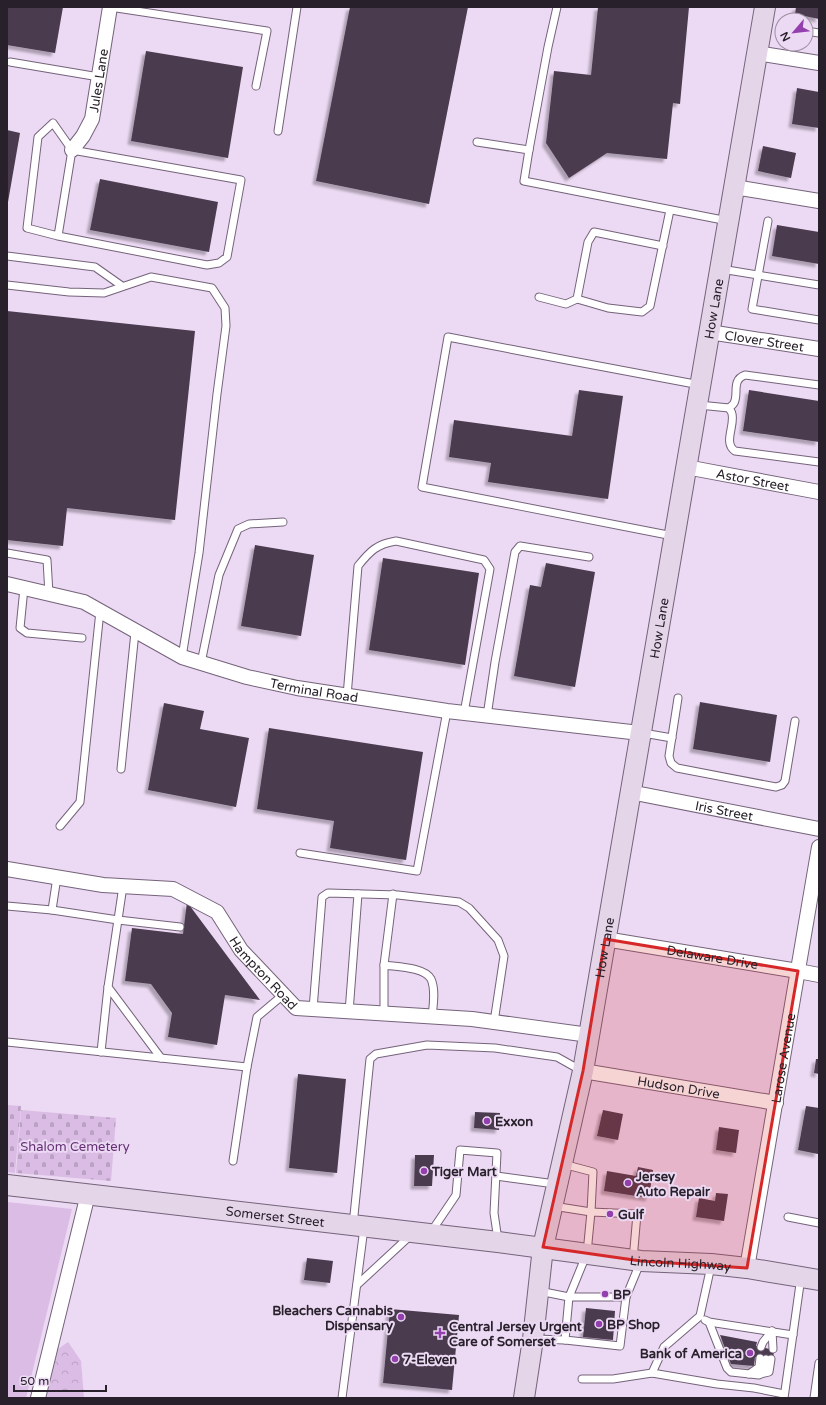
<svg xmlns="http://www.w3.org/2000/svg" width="826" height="1405" font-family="'Varela Round',sans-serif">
<defs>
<pattern id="forest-crowns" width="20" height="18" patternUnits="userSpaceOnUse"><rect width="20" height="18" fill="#dabce4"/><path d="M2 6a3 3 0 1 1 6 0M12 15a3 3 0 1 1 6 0" fill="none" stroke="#bba1c4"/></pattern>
<pattern id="cemetery-stones" width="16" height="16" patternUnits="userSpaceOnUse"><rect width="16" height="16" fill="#dabce4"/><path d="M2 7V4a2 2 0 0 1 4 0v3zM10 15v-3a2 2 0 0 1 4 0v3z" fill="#bba1c4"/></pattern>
<filter id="shadow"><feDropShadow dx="-3.5" dy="3.5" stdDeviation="1" flood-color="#0004"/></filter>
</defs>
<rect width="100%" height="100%" fill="#ecd9f3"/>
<!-- grass -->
<polygon fill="#dabce4" points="7,1202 72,1209 26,1398 7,1398"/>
<!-- forest -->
<polygon fill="url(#forest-crowns)" points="68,1342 81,1361 84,1398 41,1398 51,1354"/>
<!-- cemetery -->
<g fill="url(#cemetery-stones)">
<polygon points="7,1105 21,1106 15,1173 7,1172"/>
<polygon points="21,1110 116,1118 111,1181 16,1173"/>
</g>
<!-- building -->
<g fill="#4b3b50" filter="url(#shadow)">
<polygon points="7,7 63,7 55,53 7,45"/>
<polygon points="350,7 468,7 429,204 316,181"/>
<polygon points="598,7 689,7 680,104 673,103 667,159 607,153 569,178 546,143 554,71 591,75"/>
<polygon points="796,7 819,7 819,19 795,14"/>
<polygon points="146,51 243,67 228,158 131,141"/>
<polygon points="797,88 819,92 819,128 792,124"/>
<polygon points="7,130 20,133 8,202 7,202"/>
<polygon points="763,146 796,153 791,178 758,171"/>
<polygon points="100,179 218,202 209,252 90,230"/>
<polygon points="777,225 819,232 819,264 772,256"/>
<polygon points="7,311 195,331 175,520 67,508 63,546 7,540"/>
<polygon points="579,390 623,396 608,499 488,482 491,463 449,457 454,420 572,436"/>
<polygon points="749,390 819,401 819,442 743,431"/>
<polygon points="255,545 314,555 301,636 241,626"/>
<polygon points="383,558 479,573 465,665 369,650"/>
<polygon points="546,563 595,572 575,687 514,676 530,585 541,587"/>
<polygon points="700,702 777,715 770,762 693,749"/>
<polygon points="164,703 204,711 200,729 249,738 236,807 148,790"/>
<polygon points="269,728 423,752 406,860 330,848 334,821 257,809"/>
<polygon points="187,902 260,1000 225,995 217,1045 168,1037 172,1013 151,984 125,981 132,928 183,934"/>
<polygon points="816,1059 819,1059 819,1074 814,1073"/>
<polygon points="298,1074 346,1079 337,1173 289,1168"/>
<polygon points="806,1106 819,1108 818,1154 798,1150"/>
<polygon points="603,1110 623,1114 618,1140 597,1136"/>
<polygon points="475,1112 500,1113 499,1130 474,1128"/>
<polygon points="719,1127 739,1130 736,1153 716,1150"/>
<polygon points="415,1155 434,1155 432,1186 414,1186"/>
<polygon points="638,1167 653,1170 649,1198 604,1191 607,1171 636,1176"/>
<polygon points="716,1193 728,1194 724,1221 696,1217 699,1198 715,1201"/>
<polygon points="307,1258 333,1261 330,1283 304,1280"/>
<polygon points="586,1308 615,1311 613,1340 583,1337"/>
<polygon points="390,1309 459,1315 452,1390 383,1383"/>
<polygon points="720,1335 757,1342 756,1346 774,1350 773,1360 755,1357 754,1366 731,1364"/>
</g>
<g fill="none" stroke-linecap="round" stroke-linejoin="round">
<!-- lane casing -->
<g stroke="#74637a" stroke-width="9">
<g id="lane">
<polyline points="110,7 267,31 256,86"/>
<polyline points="806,31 819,33"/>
<polyline points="10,62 99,77"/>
<polyline points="278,131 297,7"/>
<polyline points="477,142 529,150 524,181 728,221"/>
<polyline points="529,150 548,47 557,7"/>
<polyline points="768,221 752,309 819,320"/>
<polyline points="58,236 27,228 38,137 53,123 72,150 241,180 227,257 219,263 207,265 58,236 72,150"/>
<polyline points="663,246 594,232 588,242 577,299 608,308 642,312 650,306 670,210"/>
<polyline points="7,256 95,267 122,286"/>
<polyline points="721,269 819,285"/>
<polyline points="7,285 69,292 104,293 151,277 212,288 225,308 226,326 217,394 199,553 182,657"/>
<polyline points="539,297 566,304 577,299"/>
<polyline points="699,405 729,408"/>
<path d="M729 408C730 410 732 412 732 414 735 426 723 443 735 451L819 462"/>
<path d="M729 408C731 406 733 405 734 403 739 394 731 380 745 375L819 385"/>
<polyline points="673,536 422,487 448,337 567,360 700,385"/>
<polyline points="7,553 47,560 49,594"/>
<polyline points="24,588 20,628 27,633 82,638"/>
<polyline points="201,663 219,575 238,529 249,524 283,522"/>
<path d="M347 696 358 566C370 551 377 544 396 541L484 560 490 569 464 713"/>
<polyline points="678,698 669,756 671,763 677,768 776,787 782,785 785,781 795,721"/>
<polyline points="487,716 495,662 515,552 520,546 589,557"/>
<polyline points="643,733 672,738"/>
<polyline points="121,769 135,632"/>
<polyline points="60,826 80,802 100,611"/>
<polyline points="300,853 417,871 447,711"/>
<polyline points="123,886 108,987 161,1058"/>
<polyline points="7,906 52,910 57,877"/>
<polyline points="52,910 118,920 180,927"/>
<polyline points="384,965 393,894"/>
<polyline points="313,1009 322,897 328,893 398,895 459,902 469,908 498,940 504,956 494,1022"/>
<polyline points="349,1012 358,894"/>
<path d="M384 1014V965C397 967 424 967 431 979 436 990 433 1006 432 1017"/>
<polyline points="7,1042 247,1067"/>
<polyline points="101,1052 108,987"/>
<polyline points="233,1161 247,1067 257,1017 283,995"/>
<polyline points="496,1176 555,1184"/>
<polyline points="553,1206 591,1212 593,1172 563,1164"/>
<polyline points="788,1217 819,1223"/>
<polyline points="353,1225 370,1059 376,1054 427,1045 495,1048 557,1057 582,1071"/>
<polyline points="431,1232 456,1195 460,1150 497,1153 494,1213 498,1240"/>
<polyline points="633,1260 637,1214 591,1212 587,1253 569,1297 626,1297 640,1263"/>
<polyline points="357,1285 411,1235"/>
<polyline points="705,1320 709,1322 793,1335"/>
<polyline points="709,1322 727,1368 731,1372 759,1375 764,1371 766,1359"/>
<polyline points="772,1331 773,1349"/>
<polyline points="535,1339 565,1340 569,1297 539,1291"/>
<polyline points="565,1340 620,1346 626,1297"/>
<polyline points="761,1347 763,1342 772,1331"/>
<polyline points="652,1373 664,1347 700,1316 711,1266"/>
<polyline points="749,1374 759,1367 760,1358"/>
<polyline points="761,1374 769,1372 771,1359"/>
<polyline points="582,1379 613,1379 652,1373 717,1384 754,1388 784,1394"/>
<polyline points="342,1398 364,1228"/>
<polyline points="784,1398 801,1277"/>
<polyline points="814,1398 819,1363"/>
</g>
</g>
<!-- street casing -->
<g stroke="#74637a" stroke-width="16">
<g id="street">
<polyline points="757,53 819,63"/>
<path id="s1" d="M72 150 83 136 92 119 110 7"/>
<polyline points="734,187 819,201"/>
<path id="s2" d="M709 332 819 349"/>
<path id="s3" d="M686 467 819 492"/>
<path id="s4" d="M7 584 84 602 182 657 247 677 297 688 447 711 640 733"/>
<path id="s5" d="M630 792 819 829"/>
<path id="s6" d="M7 869 103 885 173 889 217 912 241 950 296 1008 472 1019 589 1035"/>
<path id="s7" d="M605 939 798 971 819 975"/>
<path id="s8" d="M583 1071 776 1103"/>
<path id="s9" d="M747 1268 819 847"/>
<polyline points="38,1398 88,1194"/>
</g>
</g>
<!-- secondary casing -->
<g stroke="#74637a" stroke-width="22">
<g id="secondary">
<path id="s10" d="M7 1185 498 1242 641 1261 711 1264 747 1268 819 1280"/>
<path id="s11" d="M524 1398 533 1339 543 1247 583 1071 765 7"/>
</g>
</g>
<!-- lane -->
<use href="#lane" stroke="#fff" stroke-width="7"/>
<!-- street -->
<use href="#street" stroke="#fff" stroke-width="14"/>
<!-- secondary -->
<use href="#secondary" stroke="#e4d5e8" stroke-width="20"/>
</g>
<!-- marked area -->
<path fill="#d62828" fill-opacity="0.2" stroke="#d62828" stroke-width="3" stroke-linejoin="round" d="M605 939 798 971 747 1268 641 1261 543 1247 583 1071Z"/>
<!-- markers -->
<g fill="#933fad" stroke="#ecd9f3" stroke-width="1.5">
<circle cx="487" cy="1121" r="4"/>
<circle cx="424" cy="1171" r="4"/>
<circle cx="628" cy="1183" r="4"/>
<circle cx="610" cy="1214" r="4"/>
<circle cx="605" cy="1294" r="4"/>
<circle cx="401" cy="1317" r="4"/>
<circle cx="599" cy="1324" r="4"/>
<path d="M438 1327h4v4h4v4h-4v4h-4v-4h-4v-4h4z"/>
<circle cx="750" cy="1353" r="4"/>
<circle cx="395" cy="1359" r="4"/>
</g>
<g text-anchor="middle" stroke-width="4" stroke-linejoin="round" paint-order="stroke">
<!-- street labels -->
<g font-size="13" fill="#28212b" stroke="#ecd9f3">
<text dy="5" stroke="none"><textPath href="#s1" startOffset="76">Jules Lane</textPath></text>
<text dy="5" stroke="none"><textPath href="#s11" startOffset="1106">How Lane</textPath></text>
<text dy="5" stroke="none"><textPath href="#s2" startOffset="56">Clover Street</textPath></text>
<text dy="5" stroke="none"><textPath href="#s3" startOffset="68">Astor Street</textPath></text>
<text dy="5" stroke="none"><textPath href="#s11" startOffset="782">How Lane</textPath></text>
<text dy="5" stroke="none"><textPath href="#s4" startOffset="328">Terminal Road</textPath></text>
<text dy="5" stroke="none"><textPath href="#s5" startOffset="96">Iris Street</textPath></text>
<text dy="5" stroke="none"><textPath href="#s11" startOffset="458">How Lane</textPath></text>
<text dy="5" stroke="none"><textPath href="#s7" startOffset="109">Delaware Drive</textPath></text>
<text dy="5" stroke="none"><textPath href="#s6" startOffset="294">Hampton Road</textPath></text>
<text dy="5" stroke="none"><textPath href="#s9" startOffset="213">Larose Avenue</textPath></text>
<text dy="5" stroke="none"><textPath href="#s8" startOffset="97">Hudson Drive</textPath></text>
<text dy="5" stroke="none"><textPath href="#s10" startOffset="270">Somerset Street</textPath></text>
<text dy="5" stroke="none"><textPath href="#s10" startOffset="678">Lincoln Highway</textPath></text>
</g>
<!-- poi labels -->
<g font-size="13" font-weight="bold" fill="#28212b" stroke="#ecd9f3" text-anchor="start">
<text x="495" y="1126">Exxon</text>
<text x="432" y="1176">Tiger Mart</text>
<text x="636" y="1181">Jersey<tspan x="636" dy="15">Auto Repair</tspan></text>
<text x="618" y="1219">Gulf</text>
<text x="613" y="1299">BP</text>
<text x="393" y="1315" text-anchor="end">Bleachers Cannabis<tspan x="393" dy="15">Dispensary</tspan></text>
<text x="607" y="1329">BP Shop</text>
<text x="449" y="1331">Central Jersey Urgent<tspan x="449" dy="15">Care of Somerset</tspan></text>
<text x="742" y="1358" text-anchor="end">Bank of America</text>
<text x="403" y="1364">7-Eleven</text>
</g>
<!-- park labels -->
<g font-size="13" fill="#653175" stroke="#ecd9f3">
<text x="75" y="1151">Shalom Cemetery</text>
</g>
</g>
<!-- border -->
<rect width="826" height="1405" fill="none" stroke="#28212b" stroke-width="16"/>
<!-- north arrow -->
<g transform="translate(794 32) rotate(242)"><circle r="19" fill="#ecd9f3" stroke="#9e8fa3"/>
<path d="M0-3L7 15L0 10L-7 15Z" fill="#933fad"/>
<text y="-6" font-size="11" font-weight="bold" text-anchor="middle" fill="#28212b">N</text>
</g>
<!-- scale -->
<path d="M14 1385v6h92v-6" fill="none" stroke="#28212b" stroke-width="2"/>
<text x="20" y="1385" font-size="12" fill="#28212b" stroke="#ecd9f3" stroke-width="3" paint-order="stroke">50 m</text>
</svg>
